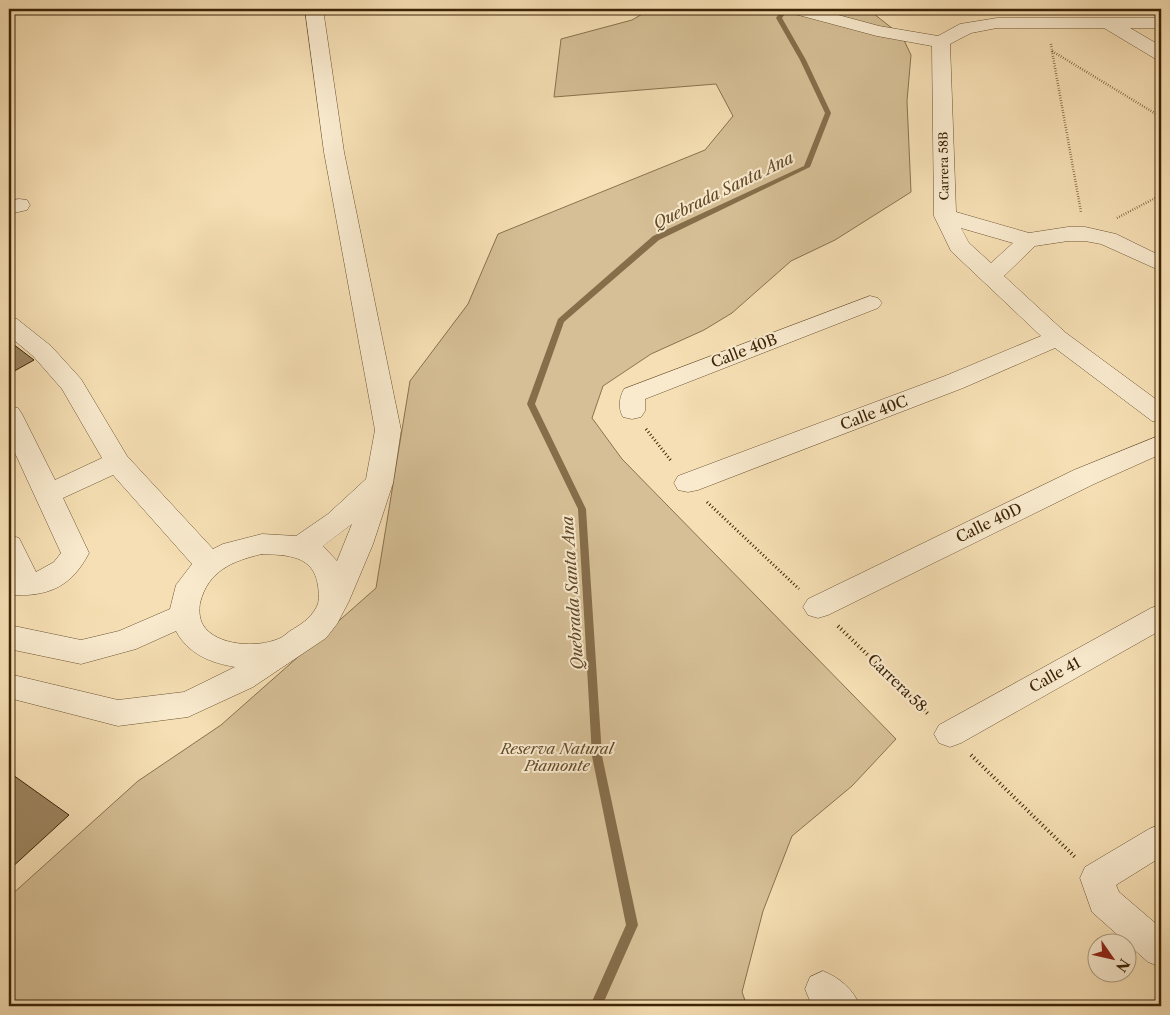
<svg xmlns="http://www.w3.org/2000/svg" width="1170" height="1015" font-family="'Libre Caslon Text',serif">
<rect width="100%" height="100%" fill="#f6dfb4"/>
<filter id="stains"><feTurbulence type="fractalNoise" baseFrequency=".004" numOctaves="4"/><feColorMatrix values="0 0 0 0 .2 0 0 0 0 .09 0 0 0 0 .02 0 0 0 .5 -.17"/></filter>
<radialGradient id="worn" r=".72"><stop offset=".6" stop-color="#630" stop-opacity="0"/><stop offset="1" stop-color="#630" stop-opacity=".3"/></radialGradient>
<!-- green -->
<polygon fill="#d6bf96" stroke="#89724e" points="651,9 873,9 874,14 902,36 911,55 907,101 911,192 835,240 791,261 732,313 704,330 651,354 603,386 592,418 622,459 896,739 852,786 792,836 763,911 742,992 747,1006 9,1006 9,897 138,781 221,725 376,588 410,381 468,304 498,234 705,150 733,116 716,84 554,97 561,39 632,20"/>
<g fill="none" stroke-linecap="round" stroke-linejoin="round">
<!-- stream -->
<polygon fill="#866e4b" fill-rule="evenodd" points="782,9 788,9 782,18 806,60 831,113 810,167 659,240 564,322 535,404 586,509 602,756 638,925 602,1006 590,1006 626,925 592,756 578,509 527,404 558,319 653,236 804,166 825,113 800,60 776,18"/>
</g>
<!-- building -->
<g fill="#9d8560" stroke="#3c2406">
<polygon points="9,341 34,360 9,374"/>
<polygon points="13,775 69,815 9,870 9,779"/>
</g>
<g fill="none" stroke-linecap="round" stroke-linejoin="round">
<!-- minor casing -->
<g stroke="#6a5332" stroke-width="1">
<g id="minor">
<path d="M305 9H323L344 152 401 430 393 483 373 544 349 601 337 624 326 638 253 687 188 717 118 726 9 698V674L118 700 184 692 235 667C211 663 188 654 176 631L136 649 81 664 9 649V625L81 640 119 631 170 609 176 585 192 564 113 475 63 498 89 553C71 588 47 597 9 595V535L19 538 36 572 54 562 61 553 9 440V406L18 408 22 414 55 480 102 458 62 389 33 356 9 336V317L17 319 51 346 81 379 127 456 213 549 223 544 262 534 296 536 328 514 366 479 375 430 324 152ZM352 524 337 561 323 546ZM262 554C287 555 314 555 318 586 319 594 320 601 316 608 310 619 300 625 290 631 286 634 282 638 278 639 257 648 216 646 203 625 199 618 199 610 200 603 208 571 232 561 262 554Z"/>
<path d="M788 9H816L879 26 938 36 960 24 997 18H1161V28H1130L1161 46V60L1154 58 1104 28H997L971 33 950 44 956 212 1029 233 1068 227H1085L1116 234 1161 256V271L1101 244 1085 241H1068L1035 246 1004 276 1066 333 1161 403V423L1152 421 1055 348 963 388 698 490 688 492 678 490 674 483 678 476 945 376 1041 336 951 251 934 216 932 46 877 36 791 13ZM961 228 1013 243 991 263 969 243Z"/>
<polygon points="19,199 27,200 30,205 27,210 9,214 9,201"/>
<path d="M870 296 878 298 882 303 878 308 645 399V411L641 417 632 419 623 417C618 408 619 398 624 389Z"/>
<polygon points="1161,435 1161,454 1094,484 828,615 818,618 808,615 803,607 808,599 1074,470"/>
<polygon points="1161,605 1161,630 961,743 950,747 939,743 934,734 939,725 1151,608"/>
<polygon points="1161,824 1161,857 1116,885 1119,892 1161,928 1161,967 1148,962 1092,912 1080,878 1085,867 1149,829"/>
<path d="M823 971C840 978 853 989 860 1006H815L810 1001 805 989 810 977Z"/>
</g>
</g>
<!-- path-far2 -->
<g stroke="#3c2406" stroke-width="2.5" stroke-dasharray="0.5 2" stroke-linecap="butt">
<polyline points="1051,44 1052,51 1161,117"/>
<polyline points="1052,51 1081,212"/>
<polyline points="1117,218 1161,195"/>
</g>
<!-- path-far1 -->
<g stroke="#3c2406" stroke-width="3" stroke-dasharray="1 2.5" stroke-linecap="butt">
<polyline points="646,429 672,462"/>
<polyline points="707,502 799,589"/>
</g>
<!-- path -->
<g stroke="#3c2406" stroke-width="4" stroke-dasharray="1 3" stroke-linecap="butt">
<polyline points="838,626 928,714"/>
<polyline points="971,755 1075,857"/>
</g>
<!-- minor -->
<use href="#minor" fill="#f9eace" fill-rule="evenodd"/>
</g>
<g text-anchor="middle" stroke-width="4" stroke-linejoin="round" paint-order="stroke">
<!-- far-street labels -->
<g font-size="12" fill="#3c2406" stroke="#f9eace">
<text transform="translate(944 166) rotate(-91)" y="4">Carrera 58B</text>
</g>
<!-- street labels -->
<g font-size="15" fill="#3c2406" stroke="#f9eace">
<text transform="translate(744 351) rotate(-21)" y="5">Calle 40B</text>
<text transform="translate(874 413) rotate(-21)" y="5">Calle 40C</text>
<text transform="translate(989 523) rotate(-26)" y="5">Calle 40D</text>
<text transform="translate(1055 675) rotate(-29)" y="5">Calle 41</text>
<text transform="translate(897 683) rotate(44)" y="5">Carrera 58</text>
</g>
<!-- park labels -->
<g font-size="15" font-style="italic" fill="#624b2a" stroke="#f9eace">
<text x="557" y="754">Reserva Natural<tspan x="557" dy="17">Piamonte</tspan></text>
</g>
<!-- water labels -->
<g font-size="16" font-style="italic" fill="#614928" stroke="#f9eace">
<text transform="translate(723 190) rotate(-26)" y="6">Quebrada Santa Ana</text>
<text transform="translate(572 593) rotate(-94)" y="6">Quebrada Santa Ana</text>
</g>
</g>
<!-- margin -->
<rect width="1170" height="1015" fill="none" stroke="#f6dfb4" stroke-width="30"/>
<rect x="10" y="10" width="1150" height="995" fill="none" stroke="#3c2406" stroke-width="2.5"/>
<rect x="15" y="15" width="1140" height="985" fill="none" stroke="#3c2406"/>
<!-- north arrow -->
<g transform="translate(1112 958) rotate(124)"><circle r="24" fill="#f9eace" stroke="#ad9b7e"/>
<path d="M0-4L9 19L0 12L-9 19Z" fill="#8f2418"/>
<text y="-8" font-size="14" font-weight="bold" text-anchor="middle" fill="#3c2406">N</text>
</g>
<rect width="100%" height="100%" filter="url(#stains)"/>
<rect width="100%" height="100%" fill="url(#worn)"/>
</svg>
